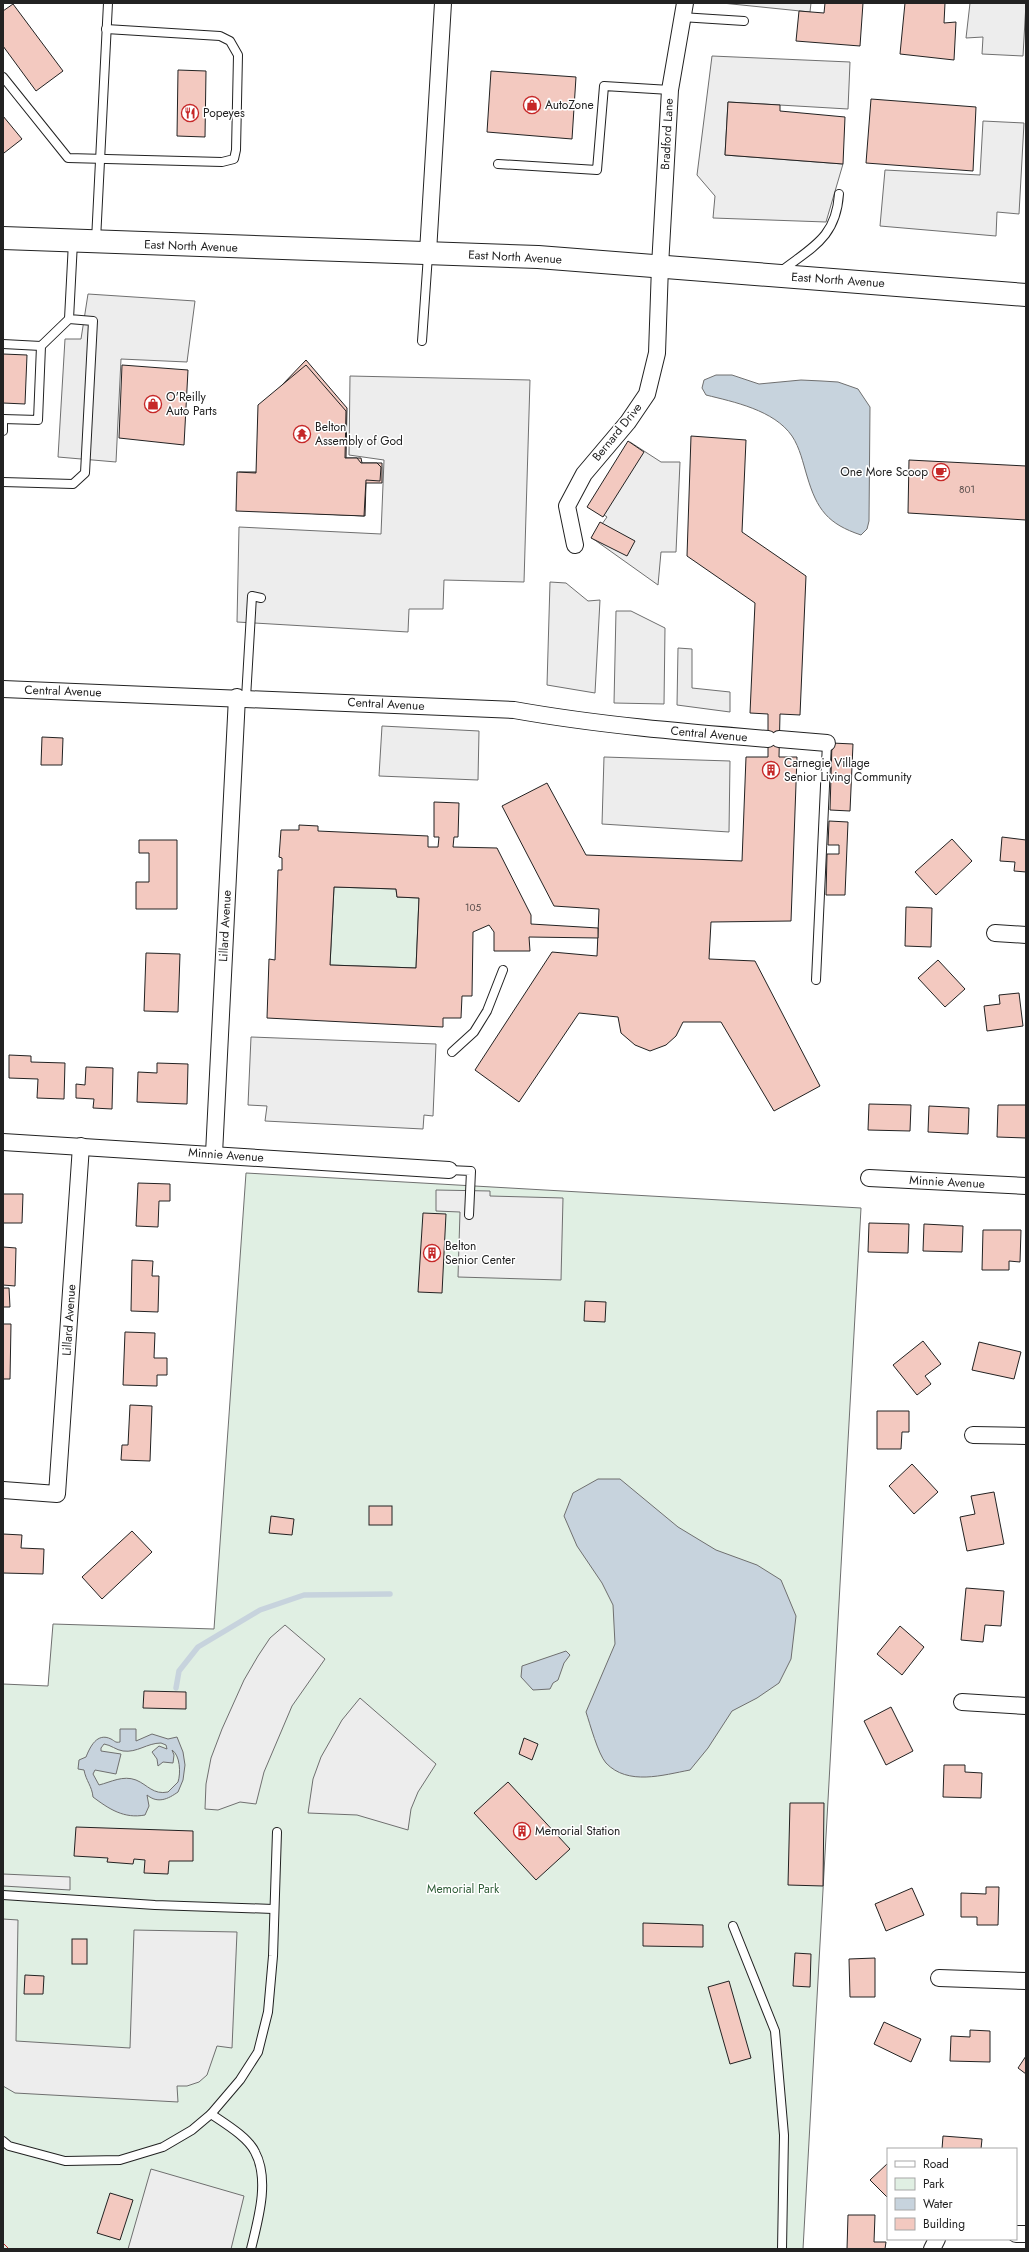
<svg xmlns="http://www.w3.org/2000/svg" width="1029" height="2252" font-family="Jost,sans-serif">
<rect width="100%" height="100%" fill="#fff"/>
<!-- green -->
<g fill="#e0efe3" stroke="#6f6f6f">
<polygon points="334,887 396,889 397,897 419,898 416,968 330,965"/>
<polygon points="246,1173 861,1208 803,2249 3,2249 3,1684 48,1686 53,1624 214,1629"/>
</g>
<!-- parking -->
<g fill="#ededed" stroke="#6f6f6f">
<polygon points="722,3 811,3 810,12"/>
<polygon points="970,3 1026,3 1023,56 982,54 983,37 966,38"/>
<polygon points="712,56 850,62 848,109 728,102 725,155 843,164 826,222 713,218 715,196 697,175"/>
<polygon points="983,121 1024,123 1019,214 997,212 996,236 880,226 885,170 980,175"/>
<polygon points="88,294 195,301 187,362 121,359 116,462 58,457 65,339 81,339"/>
<polygon points="350,376 530,380 524,582 444,580 443,609 409,609 408,632 237,622 239,527 381,534 384,460 349,455"/>
<polygon points="630,442 661,462 680,462 676,552 661,552 658,585 592,538 607,517 590,505"/>
<polygon points="550,582 566,583 588,601 600,600 595,693 547,685"/>
<polygon points="616,611 631,611 665,628 664,704 614,703"/>
<polygon points="678,648 692,649 692,688 730,692 730,712 677,705"/>
<polygon points="382,726 479,731 478,780 379,776"/>
<polygon points="604,757 730,761 729,832 602,824"/>
<polygon points="251,1037 436,1044 433,1116 424,1115 423,1129 265,1121 267,1106 248,1105"/>
<polygon points="436,1190 490,1191 490,1196 563,1198 561,1280 458,1277 460,1212 436,1211"/>
<polygon points="285,1625 325,1659 292,1706 264,1772 256,1804 240,1802 218,1810 205,1809 206,1784 211,1758 222,1729 244,1680 258,1656 270,1638"/>
<polygon points="360,1698 436,1764 418,1792 411,1809 408,1830 357,1815 308,1813 313,1779 321,1757 342,1720"/>
<polygon points="3,1874 70,1877 70,1890 3,1886"/>
<polygon points="3,1919 18,1920 16,2041 130,2048 134,1930 237,1932 232,2048 217,2046 207,2075 199,2082 187,2086 177,2086 178,2102 15,2093 3,2086"/>
<polygon points="151,2169 244,2196 231,2249 128,2249"/>
</g>
<!-- water -->
<g fill="#c7d3dd" stroke="#6f6f6f" fill-rule="evenodd">
<path d="M716 375H732L759 384 801 380 822 381 838 382 858 389 870 407 869 521 867 529 861 535C828 524 817 510 807 476 803 463 800 448 792 436 774 410 734 402 706 395L702 388 704 380Z"/>
<path d="M598 1479H620L678 1527 716 1550 757 1565 781 1580 796 1616 791 1659 779 1683 757 1698 732 1711 708 1748 690 1770C663 1775 628 1786 606 1763 598 1754 590 1724 586 1712L615 1644 613 1605 602 1583 577 1546 564 1516 573 1493Z"/>
<polygon points="566,1651 570,1655 564,1663 558,1680 553,1683 550,1689 533,1690 521,1677 522,1666"/>
<path d="M120 1729H136V1741L152 1734 168 1739 177 1737 183 1752 185 1765 183 1780 178 1792C168 1799 158 1804 147 1795L149 1806 145 1815C124 1819 109 1809 93 1797 92 1786 86 1781 84 1770L78 1769 79 1760 86 1757C90 1747 97 1732 111 1739 115 1741 115 1743 120 1742ZM161 1743 166 1745 167 1749 159 1746 152 1752 157 1759 158 1766 163 1762 173 1763 174 1755 172 1750C180 1755 181 1773 178 1782L168 1792C153 1795 148 1785 136 1780 123 1775 111 1782 99 1785L93 1774 95 1770 116 1774 121 1754 101 1751V1748L104 1744C111 1745 116 1750 123 1751 137 1753 147 1743 161 1743Z"/>
</g>
<g fill="none" stroke-linecap="round" stroke-linejoin="round">
<!-- stream -->
<polyline stroke="#c7d3dd" stroke-width="5.5" points="176,1688 179,1671 198,1647 260,1610 304,1595 390,1594"/>
</g>
<!-- building -->
<g fill="#f3c9c0" stroke="#222" fill-rule="evenodd">
<polygon points="825,3 863,3 860,46 796,41 799,11 824,13"/>
<polygon points="905,3 945,3 944,23 956,22 954,60 900,54"/>
<polygon points="13,4 63,71 36,91 3,46 3,11"/>
<polygon points="178,70 206,71 205,137 177,136"/>
<polygon points="491,71 576,77 572,139 487,132"/>
<polygon points="871,99 976,107 973,171 866,163"/>
<polygon points="728,102 780,105 780,111 845,117 843,164 725,155"/>
<polygon points="3,116 22,139 4,153 3,151"/>
<polygon points="3,354 27,355 25,404 3,403"/>
<polygon points="306,360 347,408 346,458 361,458 362,463 382,463 382,483 366,483 365,516 237,510 239,472 257,472 259,409"/>
<polygon points="122,365 188,370 184,445 119,438"/>
<polygon points="306,365 346,411 345,458 357,458 361,463 377,463 381,467 380,481 366,480 364,516 236,511 237,472 256,473 258,405"/>
<polygon points="691,436 746,440 742,532 806,576 800,715 780,714 779,757 797,757 791,921 711,922 709,959 755,961 820,1086 774,1111 721,1022 683,1022 676,1036 666,1045 650,1051 635,1045 621,1033 618,1017 579,1013 519,1102 475,1070 552,952 597,956 599,909 554,906 502,806 547,783 586,855 742,861 746,757 768,757 768,714 750,713 755,603 687,556"/>
<polygon points="628,441 644,452 603,517 587,507"/>
<polygon points="909,460 1026,466 1026,520 908,513"/>
<polygon points="600,522 635,541 627,556 591,538"/>
<polygon points="42,737 63,738 62,765 41,765"/>
<polygon points="832,743 853,744 850,811 830,810"/>
<path d="M434 802 459 803 458 837H454L453 847 497 848 531 915V924L598 928V938L529 937 530 951H494V932L489 925 473 932 472 996H462L461 1018H443V1027L267 1018 269 959 275 960 278 870H282V858L279 857 281 830H299V825L318 826V831L428 836V847H438L439 837H434ZM334 887 396 889 397 897 419 898 416 968 330 965Z"/>
<polygon points="829,821 848,822 845,895 826,895 827,854 839,854 839,845 828,845"/>
<polygon points="1002,837 1026,840 1026,872 1014,871 1015,862 1000,861"/>
<polygon points="952,839 972,861 936,895 915,872"/>
<polygon points="139,840 177,840 177,909 136,909 136,882 149,882 149,853 139,853"/>
<polygon points="906,907 932,908 931,947 905,946"/>
<polygon points="146,953 180,954 178,1012 144,1011"/>
<polygon points="938,960 965,989 945,1007 918,978"/>
<polygon points="1019,993 1023,1026 987,1031 984,1006 1000,1004 999,995"/>
<polygon points="9,1055 31,1056 31,1062 65,1063 64,1099 37,1098 38,1079 9,1078"/>
<polygon points="157,1063 188,1064 187,1104 137,1102 138,1072 157,1073"/>
<polygon points="86,1067 113,1068 112,1109 93,1108 94,1099 76,1098 76,1084 85,1085"/>
<polygon points="869,1104 911,1105 910,1131 868,1130"/>
<polygon points="998,1105 1026,1105 1026,1138 997,1137"/>
<polygon points="929,1106 969,1108 968,1134 928,1132"/>
<polygon points="138,1183 170,1184 170,1201 159,1201 158,1227 136,1226"/>
<polygon points="3,1194 23,1194 22,1223 3,1223"/>
<polygon points="423,1213 446,1214 442,1293 418,1292"/>
<polygon points="869,1223 909,1224 908,1253 868,1252"/>
<polygon points="924,1224 963,1226 962,1252 923,1251"/>
<polygon points="983,1230 1021,1230 1020,1262 1009,1261 1009,1270 982,1270"/>
<polygon points="3,1247 16,1248 15,1286 3,1285"/>
<polygon points="132,1260 153,1261 152,1276 159,1276 158,1312 131,1311"/>
<polygon points="3,1288 9,1288 10,1307 3,1307"/>
<polygon points="585,1301 606,1302 605,1322 584,1321"/>
<polygon points="3,1324 11,1324 10,1379 3,1379"/>
<polygon points="125,1332 155,1333 154,1358 167,1358 167,1375 157,1375 157,1386 123,1385"/>
<polygon points="923,1341 941,1364 925,1376 931,1384 917,1395 893,1365"/>
<polygon points="979,1342 1021,1352 1014,1379 972,1370"/>
<polygon points="130,1405 152,1406 150,1461 121,1460 122,1445 128,1445"/>
<polygon points="877,1411 909,1411 909,1432 902,1432 901,1449 877,1449"/>
<polygon points="912,1464 938,1492 914,1514 889,1486"/>
<polygon points="994,1492 1004,1544 967,1551 960,1517 975,1514 971,1496"/>
<rect x="369" y="1506" width="23" height="19"/>
<polygon points="271,1516 294,1519 292,1535 269,1533"/>
<polygon points="132,1531 152,1552 102,1599 82,1577"/>
<polygon points="3,1534 22,1535 21,1548 44,1549 43,1574 3,1573"/>
<polygon points="966,1588 1004,1591 1001,1626 985,1625 983,1642 961,1640"/>
<polygon points="900,1626 924,1647 902,1675 877,1654"/>
<polygon points="144,1691 186,1692 186,1709 143,1708"/>
<polygon points="891,1707 913,1751 886,1765 864,1721"/>
<polygon points="524,1738 538,1744 532,1760 519,1754"/>
<polygon points="944,1765 965,1765 965,1772 982,1773 981,1798 943,1797"/>
<polygon points="508,1782 570,1849 536,1880 474,1813"/>
<polygon points="790,1803 824,1803 823,1886 788,1885"/>
<polygon points="76,1827 193,1831 193,1861 169,1861 168,1874 144,1873 145,1860 134,1859 133,1864 107,1862 108,1858 74,1856"/>
<polygon points="986,1887 999,1887 998,1925 977,1925 977,1917 961,1917 961,1893 986,1894"/>
<polygon points="912,1888 924,1915 886,1931 875,1904"/>
<polygon points="643,1923 703,1925 703,1947 643,1946"/>
<rect x="72" y="1939" width="15" height="25"/>
<polygon points="795,1953 811,1954 810,1987 793,1986"/>
<polygon points="875,1958 875,1997 850,1997 849,1959"/>
<polygon points="25,1975 44,1976 43,1994 24,1994"/>
<polygon points="729,1981 751,2058 730,2064 708,1987"/>
<polygon points="884,2022 921,2039 911,2062 874,2044"/>
<polygon points="970,2030 990,2031 990,2062 950,2061 951,2036 970,2037"/>
<polygon points="1026,2056 1026,2074 1018,2068"/>
<polygon points="943,2136 982,2139 981,2149 942,2149"/>
<polygon points="888,2163 888,2198 870,2180"/>
<polygon points="110,2193 133,2200 120,2240 97,2233"/>
<polygon points="848,2215 875,2215 874,2242 886,2242 885,2249 847,2249"/>
</g>
<g fill="none" stroke-linecap="round" stroke-linejoin="round">
<!-- lane casing -->
<g stroke="#222" stroke-width="10">
<g id="lane">
<polyline points="681,17 744,21"/>
<polyline points="3,77 68,158 222,162 234,159 236,150 238,55 230,41 220,36 106,29"/>
<polyline points="498,164 597,170 604,86 670,90"/>
<polyline points="96,240 108,3"/>
<path d="M780 272C812 247 836 238 839 194"/>
<polyline points="422,341 428,255"/>
<polyline points="3,344 41,346 69,319"/>
<polyline points="3,419 38,420 41,346"/>
<polyline points="3,431 3,419"/>
<polyline points="3,482 73,484 85,473 93,321 69,319 73,242"/>
<polyline points="246,698 252,596 261,598"/>
<polyline points="816,980 827,743"/>
<polyline points="452,1052 474,1032 487,1011 503,970"/>
<polyline points="449,1170 471,1171 469,1215"/>
<polyline points="3,1895 155,1905 273,1909"/>
<polyline points="733,1926 775,2031 784,2135 782,2249"/>
<path d="M211 2114C224 2123 248 2137 255 2152 270 2180 258 2220 251 2249"/>
<polyline points="3,2141 9,2146 65,2161 120,2160 163,2147 192,2130 211,2114 240,2080 258,2052 268,2012 273,1956 277,1832"/>
</g>
</g>
<!-- street casing -->
<g stroke="#222" stroke-width="18">
<g id="street">
<polyline points="428,252 443,3"/>
<polyline points="575,545 567,506 584,474 628,422 647,394 657,353 660,266 670,90 685,3"/>
<path d="M3 689 514 710C598 725 683 732 768 739"/>
<polyline points="779,739 827,743"/>
<polyline points="995,933 1026,935"/>
<polyline points="3,1142 449,1170"/>
<polyline points="214,1154 237,697"/>
<polyline points="869,1178 1026,1186"/>
<polyline points="973,1435 1026,1436"/>
<polyline points="3,1490 57,1494 81,1146"/>
<polyline points="962,1702 1026,1706"/>
<polyline points="939,1978 1026,1981"/>
<polyline points="1016,2234 1026,2234"/>
<polyline points="932,2249 937,2239"/>
</g>
</g>
<!-- secondary casing -->
<g stroke="#222" stroke-width="24">
<polyline id="secondary" points="3,238 538,257 1026,295"/>
</g>
<!-- lane -->
<use href="#lane" stroke="#fff" stroke-width="8"/>
<!-- street -->
<use href="#street" stroke="#fff" stroke-width="16"/>
<!-- secondary -->
<use href="#secondary" stroke="#fff" stroke-width="22"/>
<!-- power -->
<polyline stroke="#c62828" stroke-width="1" stroke-dasharray="14 3 2 3" stroke-linecap="butt" points="3,2243 9,2249"/>
</g>
<!-- icons -->
<defs>
<g id="shop-ring" transform="scale(0.9)"><circle r="9.5" fill="#fff" stroke="#c62828" stroke-width="1.5"/><path d="M-5-2.5h2.3a2.7 3.5 0 0 1 5.4 0H5L5.5 6h-11ZM-1.5-2.5h3a1.5 2.3 0 0 0-3 0Z" fill="#c62828"/></g>
<g id="restaurant-ring" transform="scale(0.9)"><circle r="9.5" fill="#fff" stroke="#c62828" stroke-width="1.5"/><path d="M-5-6h1v4h1v-4h1v4h1v-4h1v5L-1.5 .5V6h-2V.5L-5-1ZM5-6V6H3V1.5H1.5Q1.5-4 5-6Z" fill="#c62828"/></g>
<g id="temple-ring" transform="scale(0.9)"><circle r="9.5" fill="#fff" stroke="#c62828" stroke-width="1.5"/><path d="M0-6L5-2H3V0L6.5 2.5H4V6H1.5V3h-3V6H-4V2.5H-6.5L-3 0V-2H-5Z" fill="#c62828"/></g>
<g id="cafe-ring" transform="scale(0.9)"><circle r="9.5" fill="#fff" stroke="#c62828" stroke-width="1.5"/><path d="M-5.5-4.5H6V0H3Q3 3.5 0 3.5H-2.5Q-5.5 3.5-5.5 0ZM3-3.2v2h1.7v-2ZM-6 4.5H4V6H-6Z" fill="#c62828"/></g>
<g id="building-ring" transform="scale(0.9)"><circle r="9.5" fill="#fff" stroke="#c62828" stroke-width="1.5"/><path d="M-4-6H4V6H1V3H-1V6H-4ZM-2.5-4.3h1.7v1.8h-1.7ZM.8-4.3h1.7v1.8H.8ZM-2.5-1h1.7V.8h-1.7ZM.8-1h1.7V.8H.8Z" fill="#c62828"/></g>
</defs>
<g fill-rule="evenodd">
<use href="#shop-ring" x="532" y="105"/>
<use href="#restaurant-ring" x="190" y="113"/>
<use href="#shop-ring" x="153" y="404"/>
<use href="#temple-ring" x="302" y="434"/>
<use href="#cafe-ring" x="941" y="472"/>
<use href="#building-ring" x="771" y="770"/>
<use href="#building-ring" x="432" y="1253"/>
<use href="#building-ring" x="522" y="1831"/>
</g>
<g text-anchor="middle" stroke-width="3" stroke-linejoin="round" paint-order="stroke">
<!-- number labels -->
<g font-size="10" fill="#564c4a">
<text x="967" y="493">801</text>
<text x="473" y="911">105</text>
</g>
<!-- poi labels -->
<g font-size="12" fill="#222" stroke="#fff" text-anchor="start">
<text x="545" y="109">AutoZone</text>
<text x="203" y="117">Popeyes</text>
<text x="166" y="401">O'Reilly<tspan x="166" dy="14">Auto Parts</tspan></text>
<text x="315" y="431">Belton<tspan x="315" dy="14">Assembly of God</tspan></text>
<text x="928" y="476" text-anchor="end">One More Scoop</text>
<text x="784" y="767">Carnegie Village<tspan x="784" dy="14">Senior Living Community</tspan></text>
<text x="445" y="1250">Belton<tspan x="445" dy="14">Senior Center</tspan></text>
<text x="535" y="1835">Memorial Station</text>
</g>
<!-- street labels -->
<g font-size="12" fill="#222" stroke="#fff">
<text transform="translate(667 134) rotate(-87)" y="4">Bradford Lane</text>
<text transform="translate(191 246) rotate(2)" y="4">East North Avenue</text>
<text transform="translate(515 257) rotate(3)" y="4">East North Avenue</text>
<text transform="translate(838 280) rotate(4)" y="4">East North Avenue</text>
<text transform="translate(617 432) rotate(-51)" y="4">Bernard Drive</text>
<text transform="translate(63 691) rotate(2)" y="4">Central Avenue</text>
<text transform="translate(386 704) rotate(3)" y="4">Central Avenue</text>
<text transform="translate(709 734) rotate(5)" y="4">Central Avenue</text>
<text transform="translate(225 926) rotate(-87)" y="4">Lillard Avenue</text>
<text transform="translate(226 1155) rotate(4)" y="4">Minnie Avenue</text>
<text transform="translate(947 1182) rotate(3)" y="4">Minnie Avenue</text>
<text transform="translate(69 1320) rotate(-86)" y="4">Lillard Avenue</text>
</g>
<!-- park labels -->
<g font-size="12" fill="#2f5e38" stroke="#fff">
<text x="463" y="1893">Memorial Park</text>
</g>
</g>
<!-- border -->
<rect width="1029" height="2252" fill="none" stroke="#222222" stroke-width="8"/>
<!-- legend -->
<rect x="887" y="2148" width="130" height="92" fill="#ffffff" stroke="#a7a7a7"/>
<rect x="895" y="2161" width="20" height="6" fill="#ffffff" stroke="#a7a7a7"/>
<text x="923" y="2168" font-size="12" fill="#222222">Road</text>
<rect x="895" y="2178" width="20" height="12" fill="#e0efe3" stroke="#a7a7a7"/>
<text x="923" y="2188" font-size="12" fill="#222222">Park</text>
<rect x="895" y="2198" width="20" height="12" fill="#c7d3dd" stroke="#a7a7a7"/>
<text x="923" y="2208" font-size="12" fill="#222222">Water</text>
<rect x="895" y="2218" width="20" height="12" fill="#f3c9c0" stroke="#a7a7a7"/>
<text x="923" y="2228" font-size="12" fill="#222222">Building</text>
</svg>
